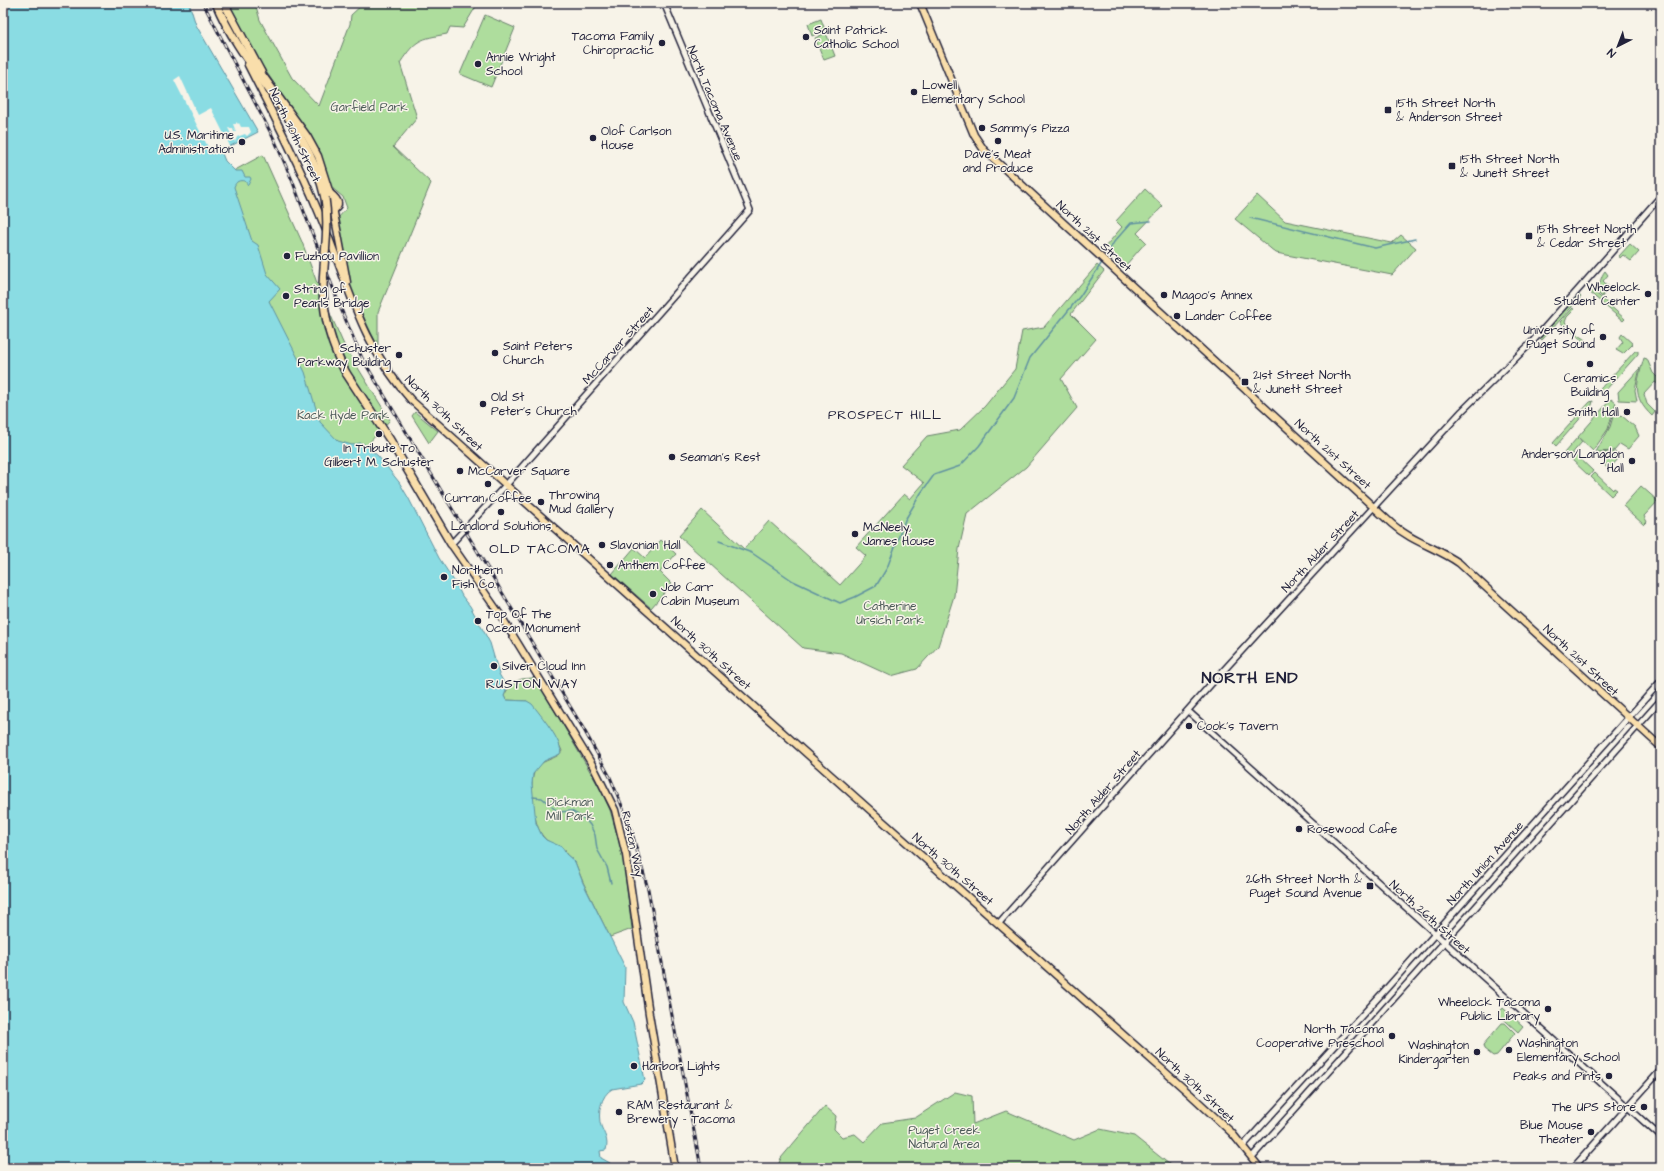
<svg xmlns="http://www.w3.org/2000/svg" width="1664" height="1171" font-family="'Architects Daughter',sans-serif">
<rect width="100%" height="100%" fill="#f7f3e8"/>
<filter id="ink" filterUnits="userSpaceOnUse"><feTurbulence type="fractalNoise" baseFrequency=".025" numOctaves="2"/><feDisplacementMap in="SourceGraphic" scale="8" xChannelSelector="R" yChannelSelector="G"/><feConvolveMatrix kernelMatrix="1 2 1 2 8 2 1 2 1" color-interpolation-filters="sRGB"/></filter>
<g filter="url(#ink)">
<!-- green -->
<g fill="#aedd9d" stroke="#68806c">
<path d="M229 3H255L260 20 292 78 319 106 350 24 351 15 364 3H478L463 28 450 27 447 34C420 39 416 39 400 63L417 118 393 147 431 183 378 312V347L350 289 337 219 347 208 343 197 331 187 321 158 309 135 257 58Z"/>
<polygon points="485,15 515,28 491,87 460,74"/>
<polygon points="821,19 825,30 812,36 808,24"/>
<polygon points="826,33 835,56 824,60 815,38"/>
<polygon points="263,155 302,242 320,291 344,345 390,420 333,482 224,176"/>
<polygon points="1145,189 1163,206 1137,233 1146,242 1125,266 1105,247 1122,227 1116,221"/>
<polygon points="1257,195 1285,221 1392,243 1401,235 1416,248 1392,275 1276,253 1235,219"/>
<polygon points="1630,244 1639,252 1631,261 1623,255 1620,258 1619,256"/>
<polygon points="1097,265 1104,271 1071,314 1096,339 1061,379 1077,408 1026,467 967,514 959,549 954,596 938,646 917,669 891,676 841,653 803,648 679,536 702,510 744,549 769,521 840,585 866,556 856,547 904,494 910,499 924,483 901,465 927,436 960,430 985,406 1015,369 1022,331 1044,327"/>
<path d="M1605 271 1608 275 1603 281 1608 286 1602 297 1596 291C1601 284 1600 277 1605 271Z"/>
<polygon points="1590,288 1625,319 1623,321 1588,291"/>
<polygon points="1578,294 1581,297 1542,340 1540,338"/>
<polygon points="1573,308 1574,310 1567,317 1565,322 1574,331 1576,329 1578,331 1577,334 1585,339 1583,341 1560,322"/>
<polygon points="1622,334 1633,344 1623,354 1616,350 1623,342 1620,337"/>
<polygon points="1635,351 1638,351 1638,354 1604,392 1601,393 1600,389"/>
<path d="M1644 358 1647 359 1653 373 1661 381 1659 385 1655 382 1644 394 1647 404 1655 412 1652 416C1631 396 1637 383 1644 358Z"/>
<polygon points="1640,368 1635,390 1637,401 1619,400 1618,392"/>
<polygon points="1611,399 1616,403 1608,429 1593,451 1578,437"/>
<polygon points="1593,401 1592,405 1556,446 1553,443 1590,402"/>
<polygon points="1615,410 1635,427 1639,436 1628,449 1620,444 1614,451 1596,452 1610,427"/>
<polygon points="415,412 438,431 429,443 412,416"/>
<polygon points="1577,438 1582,442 1569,457 1564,453"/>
<polygon points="1615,452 1620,457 1609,469 1606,467 1605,462 1596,453"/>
<polygon points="1574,453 1593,471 1589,476 1570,458"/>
<polygon points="1595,473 1613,490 1614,488 1617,490 1611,496 1591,477"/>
<polygon points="1641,486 1658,501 1644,516 1647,522 1644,525 1623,506"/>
<polygon points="661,540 676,554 660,572 672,584 651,608 612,574 634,548 645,558"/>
<path d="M535 677 602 792 610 810 623 856 632 929 610 937 583 882 575 862 566 854 565 850C557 845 547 843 542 835 533 823 527 779 537 767 544 759 558 759 562 751 554 731 541 716 527 701L506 700 504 696C507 689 513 681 522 679 528 678 529 679 535 677Z"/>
<polygon points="1503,1008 1523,1026 1518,1032 1498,1014"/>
<polygon points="1502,1023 1505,1023 1515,1033 1497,1055 1493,1056 1484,1049 1483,1045"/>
<polygon points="955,1092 972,1096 973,1124 1006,1111 1074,1140 1100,1129 1134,1136 1174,1168 777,1168 781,1158 825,1106 836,1116 834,1129 842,1137 855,1134 864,1142 882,1123 915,1118"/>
</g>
<!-- water -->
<path fill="#8adce3" stroke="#6092a0" d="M3 3H189L196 25 258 132 221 151 225 161 235 171H242L245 177H250L251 179 248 185 245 181C239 180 236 181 234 187L252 241 258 245 267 274 280 289 269 301 305 372 320 422 338 441 352 445 360 443 364 444 378 456 399 482 409 499 439 558 456 584 462 596 470 606 490 643 499 674 507 688 504 696 506 700 527 701 532 704C539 713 565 744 560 754L544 761 533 774 532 784 536 823 542 836 546 840 562 847 566 854 575 862 583 883 625 967 624 1002 633 1022 645 1080 641 1084 612 1089C601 1095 597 1114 601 1126 604 1134 609 1140 606 1150L600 1151 601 1158 610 1163 612 1168H3Z"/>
<!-- pier -->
<g fill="#f7f3e8">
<polygon points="180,76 198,115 211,108 230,146 220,151 219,147 210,151 174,80"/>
<polygon points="236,122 238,124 239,123 241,127 249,127 251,132 247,136 245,134 237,137 235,142 228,128 233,129 234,132 236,132 233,124 236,124"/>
</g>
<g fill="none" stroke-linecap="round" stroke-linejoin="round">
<!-- stream -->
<g stroke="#6092a0" stroke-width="1.5">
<polyline points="1250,218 1375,248 1415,239"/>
<polyline points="1105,258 1114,242 1131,223 1151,221"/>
<polyline points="719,541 752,553 793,581 840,603 855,597 876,586 887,568 905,520 921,493 934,475 960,466 979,446 1014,398 1030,358 1080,296 1103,261"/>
<polyline points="533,797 542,798 549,804"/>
<polyline points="552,807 559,812 571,811 585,819 590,825 595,835 597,849 607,867 611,883"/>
</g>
<!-- minor casing -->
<g stroke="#22223b" stroke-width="8">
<g id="minor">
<polyline points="451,544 506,485 750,210 664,3"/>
<polyline points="1188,711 1661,1137"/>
<polyline points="999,923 1212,683 1462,411 1532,342 1661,196"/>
<polyline points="1243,1146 1386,989 1661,681"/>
<polyline points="1252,1157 1661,700"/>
<polyline points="1573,1168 1661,1070"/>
</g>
</g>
<!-- major casing -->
<g stroke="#22223b" stroke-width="9">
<g id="major">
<path d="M920 3 974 135 984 150 1392 524C1412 542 1438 548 1459 563L1661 747"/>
<path d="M248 65C273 114 298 162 319 213 348 282 359 342 411 400L816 762 1190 1094 1232 1133 1260 1168"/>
<polyline points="259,70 307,136 318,156 331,197 347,282"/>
<path d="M330 193C339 200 342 206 331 212"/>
<polyline points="451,544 501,616 593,766 615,810 626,855 649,1014 675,1168"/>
</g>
</g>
<!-- highway casing -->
<g stroke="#22223b" stroke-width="10">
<g id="highway">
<path d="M216 3C244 72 309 123 325 198"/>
<polyline points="224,3 261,72"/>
<polyline points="346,373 390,440 451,544"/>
</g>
</g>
<!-- minor -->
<use href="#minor" stroke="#f7f3e8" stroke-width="5"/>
<!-- major -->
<use href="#major" stroke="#f9deab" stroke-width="6"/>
<!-- highway -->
<use href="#highway" stroke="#f9deab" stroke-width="7"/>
<!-- rail casing -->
<g stroke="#22223b" stroke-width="3">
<polyline id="rail" points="203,3 275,141 292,180 341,309 362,358 583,728 610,777 629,823 648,889 701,1168"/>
</g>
<!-- rail -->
<use href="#rail" stroke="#f7f3e8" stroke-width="1.5" stroke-dasharray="4.5" stroke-linecap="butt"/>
<!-- highway-bridge casing -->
<g stroke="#22223b" stroke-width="10" stroke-linecap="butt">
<path id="highway-bridge" d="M325 198C330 229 323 259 323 290 324 319 332 347 346 373"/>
</g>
<!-- highway-bridge -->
<use href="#highway-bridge" stroke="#f9deab" stroke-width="7"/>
</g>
</g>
<!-- markers -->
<g fill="#22223b" stroke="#f7f3e8" stroke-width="1.5">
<circle cx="806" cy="37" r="4"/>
<circle cx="662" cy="43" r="4"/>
<circle cx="478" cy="64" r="4"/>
<circle cx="914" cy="92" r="4"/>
<rect x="1384" y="106" width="8" height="8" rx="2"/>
<circle cx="982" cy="128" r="4"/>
<circle cx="593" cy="138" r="4"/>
<circle cx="998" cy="141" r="4"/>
<circle cx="242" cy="142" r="4"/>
<rect x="1448" y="162" width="8" height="8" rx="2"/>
<rect x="1525" y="232" width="8" height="8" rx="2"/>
<circle cx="287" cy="256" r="4"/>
<circle cx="1648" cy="294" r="4"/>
<circle cx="1164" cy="295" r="4"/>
<circle cx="286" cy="296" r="4"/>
<circle cx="1177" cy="316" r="4"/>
<circle cx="1603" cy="337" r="4"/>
<circle cx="495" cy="353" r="4"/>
<circle cx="399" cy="355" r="4"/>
<circle cx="1590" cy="364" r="4"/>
<rect x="1241" y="378" width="8" height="8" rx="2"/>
<circle cx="483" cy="404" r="4"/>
<circle cx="1627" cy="412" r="4"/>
<circle cx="379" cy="434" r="4"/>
<circle cx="672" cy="457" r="4"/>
<circle cx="1632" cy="461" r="4"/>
<circle cx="460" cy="471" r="4"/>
<circle cx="488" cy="484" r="4"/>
<circle cx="541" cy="502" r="4"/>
<circle cx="501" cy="512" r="4"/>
<circle cx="855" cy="534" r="4"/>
<circle cx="602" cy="545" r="4"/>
<circle cx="610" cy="565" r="4"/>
<circle cx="444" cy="577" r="4"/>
<circle cx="653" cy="594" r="4"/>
<circle cx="478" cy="621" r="4"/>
<circle cx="494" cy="666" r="4"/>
<circle cx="1189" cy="726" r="4"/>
<circle cx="1299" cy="829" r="4"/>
<rect x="1366" y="882" width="8" height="8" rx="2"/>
<circle cx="1548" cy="1009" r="4"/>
<circle cx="1392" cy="1036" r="4"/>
<circle cx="1509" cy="1050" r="4"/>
<circle cx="1477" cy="1052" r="4"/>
<circle cx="634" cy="1066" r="4"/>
<circle cx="1609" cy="1076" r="4"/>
<circle cx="1644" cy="1107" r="4"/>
<circle cx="619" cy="1112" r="4"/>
<circle cx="1591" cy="1132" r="4"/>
</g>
<g text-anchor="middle" stroke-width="3" stroke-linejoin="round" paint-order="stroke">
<!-- poi labels -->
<g font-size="12" fill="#22223b" stroke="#f7f3e8" text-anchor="start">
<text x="814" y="34">Saint Patrick<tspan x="814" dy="14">Catholic School</tspan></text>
<text x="654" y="40" text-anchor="end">Tacoma Family<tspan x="654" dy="14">Chiropractic</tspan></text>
<text x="486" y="61">Annie Wright<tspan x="486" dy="14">School</tspan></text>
<text x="922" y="89">Lowell<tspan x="922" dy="14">Elementary School</tspan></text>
<text x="1396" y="107">15th Street North<tspan x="1396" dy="14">&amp; Anderson Street</tspan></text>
<text x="990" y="132">Sammy’s Pizza</text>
<text x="601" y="135">Olof Carlson<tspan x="601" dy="14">House</tspan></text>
<text x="234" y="139" text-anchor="end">U.S. Maritime<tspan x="234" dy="14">Administration</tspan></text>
<text x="998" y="158" text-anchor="middle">Dave's Meat<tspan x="998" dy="14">and Produce</tspan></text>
<text x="1460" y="163">15th Street North<tspan x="1460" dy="14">&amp; Junett Street</tspan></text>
<text x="1537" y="233">15th Street North<tspan x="1537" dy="14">&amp; Cedar Street</tspan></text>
<text x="295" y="260">Fuzhou Pavillion</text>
<text x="1640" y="291" text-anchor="end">Wheelock<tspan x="1640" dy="14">Student Center</tspan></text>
<text x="294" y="293">String of<tspan x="294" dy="14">Pearls Bridge</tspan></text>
<text x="1172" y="299">Magoo's Annex</text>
<text x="1185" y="320">Lander Coffee</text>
<text x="1595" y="334" text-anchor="end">University of<tspan x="1595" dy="14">Puget Sound</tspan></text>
<text x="503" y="350">Saint Peters<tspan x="503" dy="14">Church</tspan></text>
<text x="391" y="352" text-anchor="end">Schuster<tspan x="391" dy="14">Parkway Building</tspan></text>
<text x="1253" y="379">21st Street North<tspan x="1253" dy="14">&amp; Junett Street</tspan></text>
<text x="1590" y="382" text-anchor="middle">Ceramics<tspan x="1590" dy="14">Building</tspan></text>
<text x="491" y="401">Old St<tspan x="491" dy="14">Peter's Church</tspan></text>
<text x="1619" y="416" text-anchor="end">Smith Hall</text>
<text x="379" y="452" text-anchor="middle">In Tribute To<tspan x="379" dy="14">Gilbert M. Schuster</tspan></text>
<text x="1624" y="458" text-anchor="end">Anderson/Langdon<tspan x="1624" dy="14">Hall</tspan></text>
<text x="680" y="461">Seaman's Rest</text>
<text x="468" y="475">McCarver Square</text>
<text x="549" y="499">Throwing<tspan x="549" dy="14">Mud Gallery</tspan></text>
<text x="488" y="502" text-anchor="middle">Curran Coffee</text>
<text x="501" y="530" text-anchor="middle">Landlord Solutions</text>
<text x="863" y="531">McNeely,<tspan x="863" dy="14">James House</tspan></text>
<text x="610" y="549">Slavonian Hall</text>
<text x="618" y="569">Anthem Coffee</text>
<text x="452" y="574">Northern<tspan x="452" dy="14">Fish Co.</tspan></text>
<text x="661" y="591">Job Carr<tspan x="661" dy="14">Cabin Museum</tspan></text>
<text x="486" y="618">Top Of The<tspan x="486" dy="14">Ocean Monument</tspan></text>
<text x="502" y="670">Silver Cloud Inn</text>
<text x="1197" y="730">Cook's Tavern</text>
<text x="1307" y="833">Rosewood Cafe</text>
<text x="1362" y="883" text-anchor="end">26th Street North &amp;<tspan x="1362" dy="14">Puget Sound Avenue</tspan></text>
<text x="1540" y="1006" text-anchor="end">Wheelock Tacoma<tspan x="1540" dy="14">Public Library</tspan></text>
<text x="1384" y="1033" text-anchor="end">North Tacoma<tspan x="1384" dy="14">Cooperative Preschool</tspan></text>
<text x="1517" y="1047">Washington<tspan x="1517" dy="14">Elementary School</tspan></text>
<text x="1469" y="1049" text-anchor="end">Washington<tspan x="1469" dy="14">Kindergarten</tspan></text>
<text x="642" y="1070">Harbor Lights</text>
<text x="1601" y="1080" text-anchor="end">Peaks and Pints</text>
<text x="627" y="1109">RAM Restaurant &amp;<tspan x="627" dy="14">Brewery - Tacoma</tspan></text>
<text x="1636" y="1111" text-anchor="end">The UPS Store</text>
<text x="1583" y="1129" text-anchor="end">Blue Mouse<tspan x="1583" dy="14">Theater</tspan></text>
</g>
<!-- street labels -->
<g font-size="12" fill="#22223b" stroke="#f7f3e8">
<text transform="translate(715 103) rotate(67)" y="4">North Tacoma Avenue</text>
<text transform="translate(295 135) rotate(64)" y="4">North 30th Street</text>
<text transform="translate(1094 236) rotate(43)" y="4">North 21st Street</text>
<text transform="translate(618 345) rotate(-48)" y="4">McCarver Street</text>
<text transform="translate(444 413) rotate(44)" y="4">North 30th Street</text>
<text transform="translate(1333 454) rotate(42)" y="4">North 21st Street</text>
<text transform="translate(1320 551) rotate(-47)" y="4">North Alder Street</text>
<text transform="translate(711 653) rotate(42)" y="4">North 30th Street</text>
<text transform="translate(1581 660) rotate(43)" y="4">North 21st Street</text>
<text transform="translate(1103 792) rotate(-49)" y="4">North Alder Street</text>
<text transform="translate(633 844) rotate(78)" y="4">Ruston Way</text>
<text transform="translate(1485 863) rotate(-48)" y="4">North Union Avenue</text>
<text transform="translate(953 869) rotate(41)" y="4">North 30th Street</text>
<text transform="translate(1430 917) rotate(42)" y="4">North 26th Street</text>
<text transform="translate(1195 1085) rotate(43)" y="4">North 30th Street</text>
</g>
<!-- park labels -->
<g font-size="12" fill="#4c5a58" stroke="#f7f3e8">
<text x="369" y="111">Garfield Park</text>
<text x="343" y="419">Kack Hyde Park</text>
<text x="890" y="610">Catherine<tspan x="890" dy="14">Ursich Park</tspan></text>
<text x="570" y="806">Dickman<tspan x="570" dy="14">Mill Park</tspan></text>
<text x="944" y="1134">Puget Creek<tspan x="944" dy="14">Natural Area</tspan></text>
</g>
<!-- neighbourhood labels -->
<g font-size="13" letter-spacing="1" fill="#22223b" stroke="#f7f3e8">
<text x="885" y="419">PROSPECT HILL</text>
<text x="532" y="688">RUSTON WAY</text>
</g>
<!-- quarter labels -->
<g font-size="14" letter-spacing="1" fill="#22223b" stroke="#f7f3e8">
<text x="540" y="553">OLD TACOMA</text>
</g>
<!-- district labels -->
<g font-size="16" font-weight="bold" letter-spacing="1" fill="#22223b" stroke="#f7f3e8">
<text x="1250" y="683">NORTH END</text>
</g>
</g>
<!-- margin -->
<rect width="1664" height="1171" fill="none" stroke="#f7f3e8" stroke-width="16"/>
<rect x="8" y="8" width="1648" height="1155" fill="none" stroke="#22223b" stroke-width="1.5" filter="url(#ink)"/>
<!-- north arrow -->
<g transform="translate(1618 46) rotate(222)" stroke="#f7f3e8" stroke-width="3" paint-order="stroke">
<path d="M0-3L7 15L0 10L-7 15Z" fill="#22223b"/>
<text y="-6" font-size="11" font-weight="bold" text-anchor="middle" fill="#22223b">N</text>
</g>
</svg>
